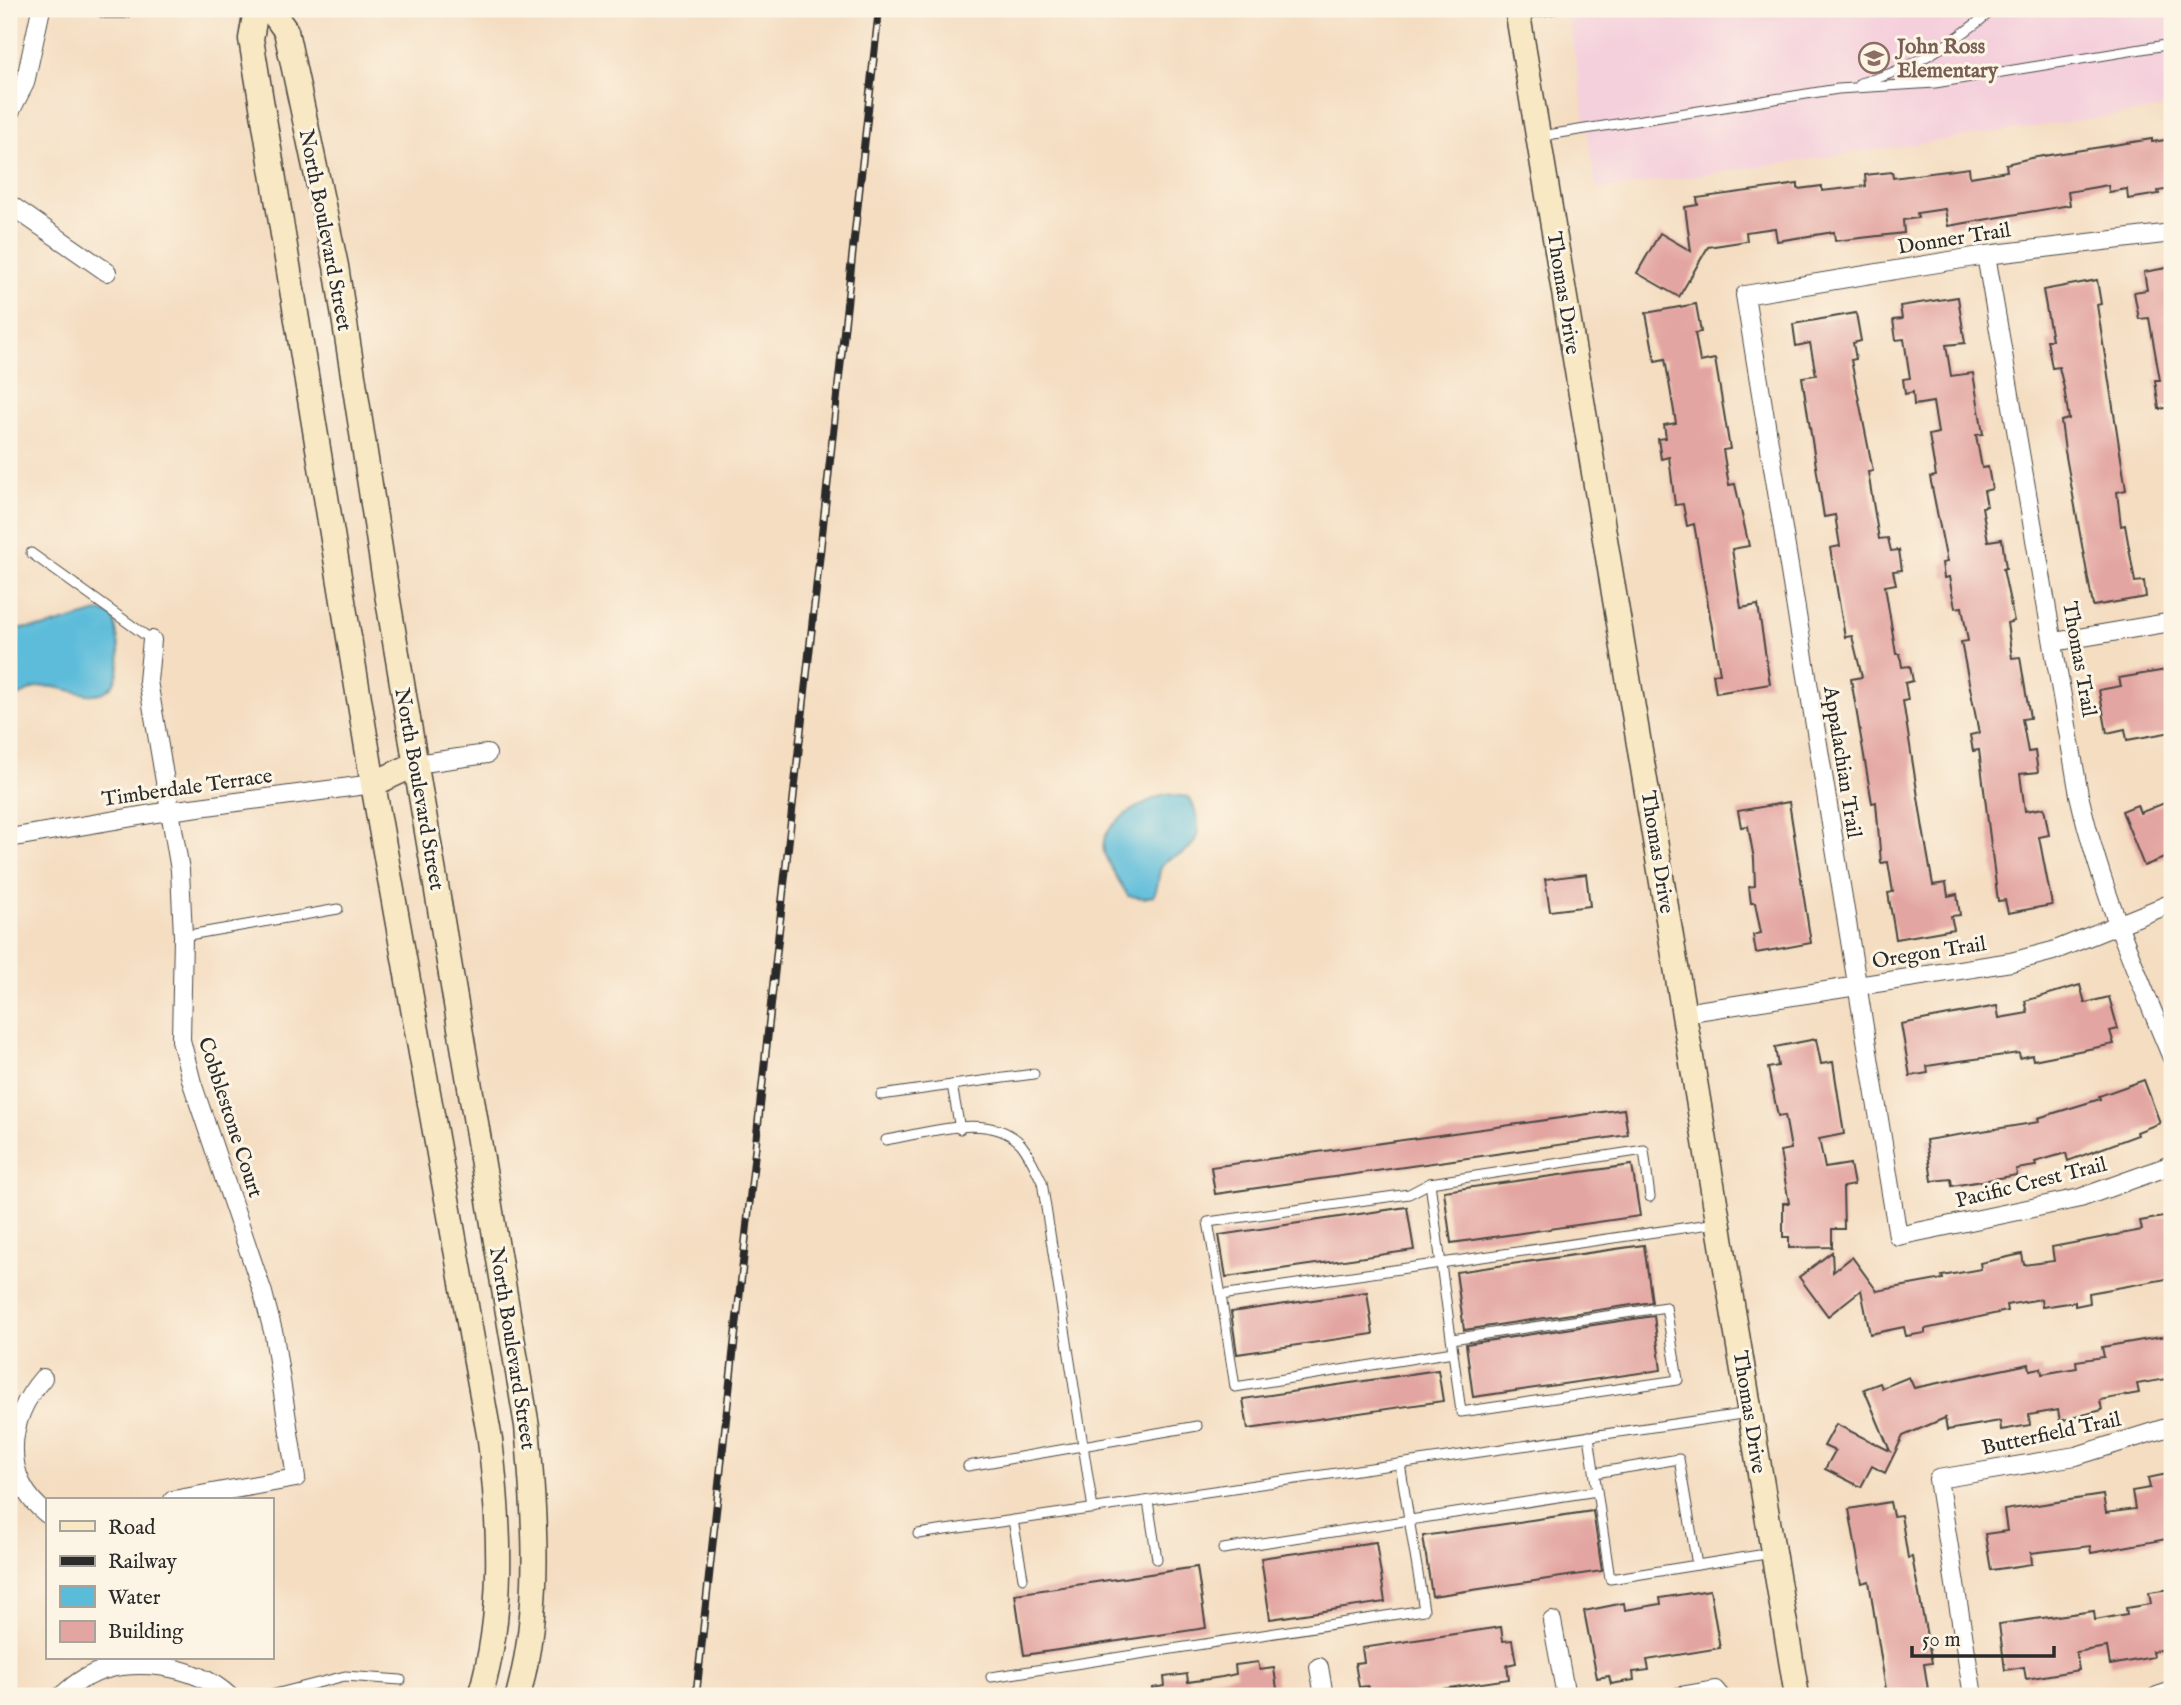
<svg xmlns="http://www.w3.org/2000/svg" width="2181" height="1705" font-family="'IM FELL English',serif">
<rect width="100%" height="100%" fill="#fcf5e5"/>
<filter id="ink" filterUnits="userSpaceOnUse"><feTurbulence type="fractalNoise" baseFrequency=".0143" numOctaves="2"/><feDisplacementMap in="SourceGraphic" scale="14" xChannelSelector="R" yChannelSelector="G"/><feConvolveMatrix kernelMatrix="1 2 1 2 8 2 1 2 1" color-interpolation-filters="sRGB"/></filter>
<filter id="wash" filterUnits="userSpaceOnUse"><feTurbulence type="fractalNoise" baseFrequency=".00686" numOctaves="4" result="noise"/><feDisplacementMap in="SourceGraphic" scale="28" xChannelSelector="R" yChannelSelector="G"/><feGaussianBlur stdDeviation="1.57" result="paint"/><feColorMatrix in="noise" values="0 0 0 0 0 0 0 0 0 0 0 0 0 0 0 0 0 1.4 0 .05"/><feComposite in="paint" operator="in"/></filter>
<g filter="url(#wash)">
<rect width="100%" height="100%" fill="#f4ddc1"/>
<!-- built -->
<polygon fill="#f4cfdc" points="1567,9 2172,9 2172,107 1597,190"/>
<!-- water -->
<g fill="#5bbcda" stroke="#437482" stroke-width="2">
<path d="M101 611 113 616C119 640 132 698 87 694 73 692 53 684 39 687 29 689 19 697 9 700V629L46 627Z"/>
<path d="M1165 794 1189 797C1200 817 1205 841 1181 854 1174 857 1167 858 1162 865 1157 875 1160 886 1153 896L1144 898 1128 896C1121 883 1108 866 1104 852 1097 824 1144 802 1165 794Z"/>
</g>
<g id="blocks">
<!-- building -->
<g fill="#e3a5a1">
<polygon points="2152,139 2152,142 2172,139 2172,189 2158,191 2159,194 2128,199 2127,189 2109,192 2108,185 2068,192 2070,205 1948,226 1945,209 1917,213 1918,218 1903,220 1904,233 1835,241 1834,232 1777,241 1775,228 1746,232 1747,241 1708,247 1679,297 1637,273 1660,233 1691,251 1685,207 1698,205 1697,198 1798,184 1798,189 1822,186 1822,191 1866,186 1865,175 1892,172 1893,178 1969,168 1970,177 2007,171 2006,164 2031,158"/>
<polygon points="2172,267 2172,407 2159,409 2155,380 2160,380 2149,318 2139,319 2134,292 2147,290 2144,272"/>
<polygon points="2097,280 2101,304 2097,305 2126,490 2117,492 2121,526 2125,525 2135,582 2144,581 2146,597 2093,606 2065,451 2061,421 2069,419 2064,388 2059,367 2052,368 2047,340 2052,340 2043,290"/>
<polygon points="1958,297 1965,343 1946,345 1951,376 1973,373 1983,434 1976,435 1982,468 1988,467 1992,489 1984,491 1987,506 1982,507 1988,541 2002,539 2006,568 2003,569 2014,621 2007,623 2012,658 2020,657 2030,718 2022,719 2028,752 2035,751 2038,772 2020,774 2025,811 2044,808 2049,835 2039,837 2052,905 2008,913 2005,900 1998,901 1979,750 1973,751 1970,735 1979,733 1961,642 1968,641 1962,607 1955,608 1949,577 1944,578 1942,563 1947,562 1930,477 1936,476 1929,435 1938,433 1933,402 1914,405 1913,392 1905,394 1903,379 1910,378 1904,339 1896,340 1893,320 1902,319 1900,306"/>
<polygon points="1696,304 1701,332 1695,333 1700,362 1715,359 1730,449 1723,450 1729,485 1735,484 1749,546 1732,549 1741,608 1758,605 1770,684 1716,693 1713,674 1720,673 1694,524 1687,526 1683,504 1675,505 1669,457 1661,459 1658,439 1666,438 1664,425 1676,423 1665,359 1655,361 1646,313"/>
<polygon points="1856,313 1861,341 1853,343 1856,359 1851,360 1873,471 1868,472 1879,539 1888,538 1891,551 1899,550 1902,570 1893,571 1896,584 1885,586 1896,654 1900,654 1902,667 1910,666 1913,681 1905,683 1908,700 1903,701 1923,829 1933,885 1946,883 1948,896 1957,894 1960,915 1951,916 1954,929 1896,939 1888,893 1893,892 1888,862 1881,863 1876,802 1872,803 1851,679 1862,677 1852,636 1845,637 1830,548 1840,546 1835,515 1824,517 1802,377 1816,375 1810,343 1796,346 1793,324"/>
<polygon points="2172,669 2172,732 2127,740 2125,729 2107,733 2099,690 2121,686 2119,678"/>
<polygon points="1789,802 1811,943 1756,953 1753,935 1761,933 1755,903 1751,903 1749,887 1755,886 1754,859 1748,826 1741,827 1738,811"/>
<polygon points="2167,802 2172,815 2172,855 2144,866 2122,811 2137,805 2140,813"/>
<polygon points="1586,874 1590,906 1550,911 1545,879"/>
<polygon points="2080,985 2085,1003 2109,997 2118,1029 2110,1031 2114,1044 2033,1060 2032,1055 2020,1058 2019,1053 1960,1061 1927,1066 1928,1073 1910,1076 1901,1024 1997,1006 1999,1018 2028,1013 2025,1001"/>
<polygon points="1816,1039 1821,1064 1833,1062 1844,1134 1819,1139 1825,1168 1850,1164 1854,1185 1843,1187 1844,1229 1832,1229 1832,1247 1789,1248 1789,1237 1783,1237 1783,1203 1789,1203 1780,1151 1791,1149 1785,1115 1778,1116 1768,1068 1778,1066 1775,1047"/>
<polygon points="2144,1080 2160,1123 2137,1132 2138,1135 2068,1161 2066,1153 2035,1162 2036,1166 2016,1169 2017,1175 1952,1186 1951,1179 1932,1181 1926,1140 2039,1122 2038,1118 2100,1099 2099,1096"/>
<polygon points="1624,1109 1628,1135 1215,1194 1211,1167"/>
<polygon points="1632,1165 1640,1216 1451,1243 1444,1191"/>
<polygon points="1407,1207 1414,1250 1226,1277 1219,1235"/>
<polygon points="2169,1216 2172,1278 2089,1293 2090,1303 2075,1306 2075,1302 2042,1307 2041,1299 2006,1305 2007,1311 1925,1329 1925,1333 1906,1336 1904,1327 1870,1334 1861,1290 1828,1316 1799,1277 1832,1252 1833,1272 1852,1257 1877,1291 1943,1279 1942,1276 1981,1269 1980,1263 2022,1254 2024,1265 2054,1261 2052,1247 2142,1230 2140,1221"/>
<polygon points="1644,1245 1652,1302 1464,1330 1456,1272"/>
<polygon points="1367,1292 1373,1334 1237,1354 1231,1312"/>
<polygon points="1654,1316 1661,1370 1473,1397 1466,1344"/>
<polygon points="2172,1335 2172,1378 2137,1384 2139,1393 2100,1400 2102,1410 2060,1421 2058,1410 2029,1415 2030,1425 2001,1430 2000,1421 1947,1430 1945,1418 1903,1436 1885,1473 1872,1466 1861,1487 1825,1469 1835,1451 1824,1446 1836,1424 1890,1451 1864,1389 1880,1383 1882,1388 1909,1377 1914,1388 2029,1364 2030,1370 2041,1368 2042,1374 2077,1368 2076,1361 2104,1357 2102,1347"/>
<polygon points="1438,1370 1443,1401 1248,1429 1243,1399"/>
<polygon points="2172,1473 2172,1538 2091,1553 2090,1546 2031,1553 2032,1564 1991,1570 1985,1534 2007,1531 2004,1510 2103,1495 2106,1513 2135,1509 2132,1491 2150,1488 2148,1478"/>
<polygon points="1890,1502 1893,1516 1901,1515 1908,1558 1912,1557 1932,1663 1924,1664 1929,1696 1887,1696 1869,1581 1862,1583 1849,1509"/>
<polygon points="1593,1511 1602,1571 1432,1596 1423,1536"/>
<polygon points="1376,1542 1385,1602 1270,1619 1261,1558"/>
<polygon points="1197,1567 1206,1628 1024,1655 1015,1594"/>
<polygon points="2172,1589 2172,1648 2152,1651 2153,1657 2110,1665 2107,1647 2076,1652 2079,1670 2026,1679 2024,1667 2005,1670 1999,1624 2094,1611 2095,1620 2127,1614 2126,1608 2151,1604 2149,1592"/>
<polygon points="1710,1590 1720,1648 1647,1660 1649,1670 1633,1672 1634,1680 1611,1684 1609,1676 1597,1678 1584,1611 1624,1603 1625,1610 1661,1604 1660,1598"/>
<polygon points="1501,1627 1503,1641 1512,1640 1516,1663 1507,1665 1509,1679 1395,1696 1370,1696 1368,1686 1359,1687 1355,1663 1364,1662 1362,1648"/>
<polygon points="1258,1662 1260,1670 1274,1668 1278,1696 1153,1696 1152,1688 1165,1686 1164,1677 1187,1674 1188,1682 1222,1677 1236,1674 1235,1665"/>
</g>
</g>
</g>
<g filter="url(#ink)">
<use href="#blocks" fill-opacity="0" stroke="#494642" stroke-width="2"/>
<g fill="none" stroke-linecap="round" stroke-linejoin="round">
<!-- lane casing -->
<g stroke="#494642" stroke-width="11">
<g id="lane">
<polyline points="1520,15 1555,9"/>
<path d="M1860 83C1910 71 1955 42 1994 9"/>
<polyline points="1541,136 1838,89 1935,83 2172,44"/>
<polyline points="31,553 152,640"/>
<polyline points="183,936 338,909"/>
<polyline points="952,1085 1034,1074"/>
<polyline points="881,1095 952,1085 960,1129"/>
<path d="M886 1140C925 1134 990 1110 1021 1144 1030 1155 1036 1170 1042 1182L1093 1509"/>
<polyline points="1650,1197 1644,1150 1430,1183 1409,1194 1208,1222 1221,1295 1717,1223"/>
<polyline points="1221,1295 1235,1387 1453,1352 1430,1183"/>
<polyline points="1452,1339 1666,1307 1678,1380 1461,1412 1453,1352"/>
<polyline points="968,1466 1197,1426"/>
<polyline points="1595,1473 1679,1459 1697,1565"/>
<polyline points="1597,1491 1610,1579 1772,1553"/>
<polyline points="1148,1501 1157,1559"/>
<polyline points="1013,1520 1023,1578"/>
<polyline points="918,1534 1749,1413"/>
<polyline points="1223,1549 1597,1491 1589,1436"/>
<polyline points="991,1677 1424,1610 1400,1464"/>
<polyline points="267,1696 345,1676 401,1680"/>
</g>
</g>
<!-- street casing -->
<g stroke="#494642" stroke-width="20">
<g id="street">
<polyline points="105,9 125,9"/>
<polyline points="9,114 25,83 41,9"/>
<polyline points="9,204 107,272"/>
<polyline points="2172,233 1986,255 1745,295 1898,1236 2080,1198 2172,1165"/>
<path d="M1986 255 2079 795C2100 887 2136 972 2172 1058"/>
<polyline points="152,640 148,681 180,870 183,936 181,1040 192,1083 263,1293 274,1335 296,1478 173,1500"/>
<polyline points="2054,642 2172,622"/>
<polyline points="416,764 487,754"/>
<polyline points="9,838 169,811 373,784"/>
<polyline points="1684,1013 2011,962 2053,951 2172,903"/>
<path d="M43 1378C7 1419 0 1478 47 1514"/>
<polyline points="1552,1621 1566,1696"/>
<polyline points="1319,1667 1324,1696"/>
<path d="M61 1696C69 1690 77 1681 87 1677 127 1655 196 1664 229 1696"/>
<polyline points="1680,1696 1715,1690 1720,1696"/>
<polyline points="1973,1696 1938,1479 2076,1456 2172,1426"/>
<polyline points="2157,1696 2172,1691"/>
</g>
</g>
<!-- secondary casing -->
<g stroke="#494642" stroke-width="27">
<g id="secondary">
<path d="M256 9 251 39 373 784 490 1440C500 1524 505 1614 480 1696"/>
<path d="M270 9 286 31 336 266 387 594 527 1426C535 1517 542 1607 518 1696"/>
<polyline points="1517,9 1797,1696"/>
<polyline points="373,784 416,764"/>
</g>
</g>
<!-- lane -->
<use href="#lane" stroke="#fff" stroke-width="9"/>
<!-- street -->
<use href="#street" stroke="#fff" stroke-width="18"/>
<!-- secondary -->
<use href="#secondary" stroke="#f8e8c3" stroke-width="24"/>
<!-- rail casing -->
<g stroke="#2b2b2b" stroke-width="8">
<polyline id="rail" points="696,1696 879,9"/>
</g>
<!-- rail -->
<use href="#rail" stroke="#fcf5e5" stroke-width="5" stroke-dasharray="16" stroke-linecap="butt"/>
</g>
</g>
<!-- icons -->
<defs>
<g id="school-ring" transform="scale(1.575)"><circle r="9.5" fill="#fcf5e5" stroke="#8d6e63" stroke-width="1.5"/><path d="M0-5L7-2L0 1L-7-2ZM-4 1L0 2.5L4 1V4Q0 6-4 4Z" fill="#8d6e63"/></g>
</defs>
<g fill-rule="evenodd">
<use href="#school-ring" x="1874" y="58"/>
</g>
<g text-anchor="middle" stroke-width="6" stroke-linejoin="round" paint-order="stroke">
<!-- education labels -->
<g font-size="21" font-weight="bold" fill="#785e54" stroke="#fcf5e5" text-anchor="start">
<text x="1897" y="53">John Ross<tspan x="1897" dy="24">Elementary</tspan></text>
</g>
<!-- street labels -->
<g font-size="21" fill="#2b2b2b" stroke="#fcf5e5">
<text transform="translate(326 230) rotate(79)" y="7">North Boulevard Street</text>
<text transform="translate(1954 238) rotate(-9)" y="7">Donner Trail</text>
<text transform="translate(1564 293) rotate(81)" y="7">Thomas Drive</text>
<text transform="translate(2080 659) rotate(80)" y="7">Thomas Trail</text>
<text transform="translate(1843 762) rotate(81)" y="7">Appalachian Trail</text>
<text transform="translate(187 787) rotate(-8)" y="7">Timberdale Terrace</text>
<text transform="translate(420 789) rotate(80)" y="7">North Boulevard Street</text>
<text transform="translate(1658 852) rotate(81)" y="7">Thomas Drive</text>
<text transform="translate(1929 952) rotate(-9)" y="7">Oregon Trail</text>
<text transform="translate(231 1117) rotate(72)" y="7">Cobblestone Court</text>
<text transform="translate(2031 1182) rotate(-14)" y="7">Pacific Crest Trail</text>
<text transform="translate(513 1348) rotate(81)" y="7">North Boulevard Street</text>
<text transform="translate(1750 1412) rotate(81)" y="7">Thomas Drive</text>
<text transform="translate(2051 1433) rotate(-12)" y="7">Butterfield Trail</text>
</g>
</g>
<!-- margin -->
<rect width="2181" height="1705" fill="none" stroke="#fcf5e5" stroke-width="35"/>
<!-- legend -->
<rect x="46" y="1498" width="228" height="161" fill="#fcf5e5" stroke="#a8a49b" stroke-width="2"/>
<rect x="60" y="1521" width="35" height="10" fill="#f8e8c3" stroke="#a8a49b" stroke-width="2"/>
<text x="108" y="1534" font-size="21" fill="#2b2b2b">Road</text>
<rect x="60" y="1556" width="35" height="10" fill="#2b2b2b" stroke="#a8a49b" stroke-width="2"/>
<text x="108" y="1568" font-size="21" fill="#2b2b2b">Railway</text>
<rect x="60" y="1586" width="35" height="21" fill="#5bbcda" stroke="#a8a49b" stroke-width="2"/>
<text x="108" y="1604" font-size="21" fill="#2b2b2b">Water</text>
<rect x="60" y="1621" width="35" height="21" fill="#e3a5a1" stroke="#a8a49b" stroke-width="2"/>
<text x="108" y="1638" font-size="21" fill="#2b2b2b">Building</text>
<!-- scale -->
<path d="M1912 1646v10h142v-10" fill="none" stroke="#2b2b2b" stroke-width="3.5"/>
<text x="1922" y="1646" font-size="21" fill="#2b2b2b" stroke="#fcf5e5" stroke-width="5" paint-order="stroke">50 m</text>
</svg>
